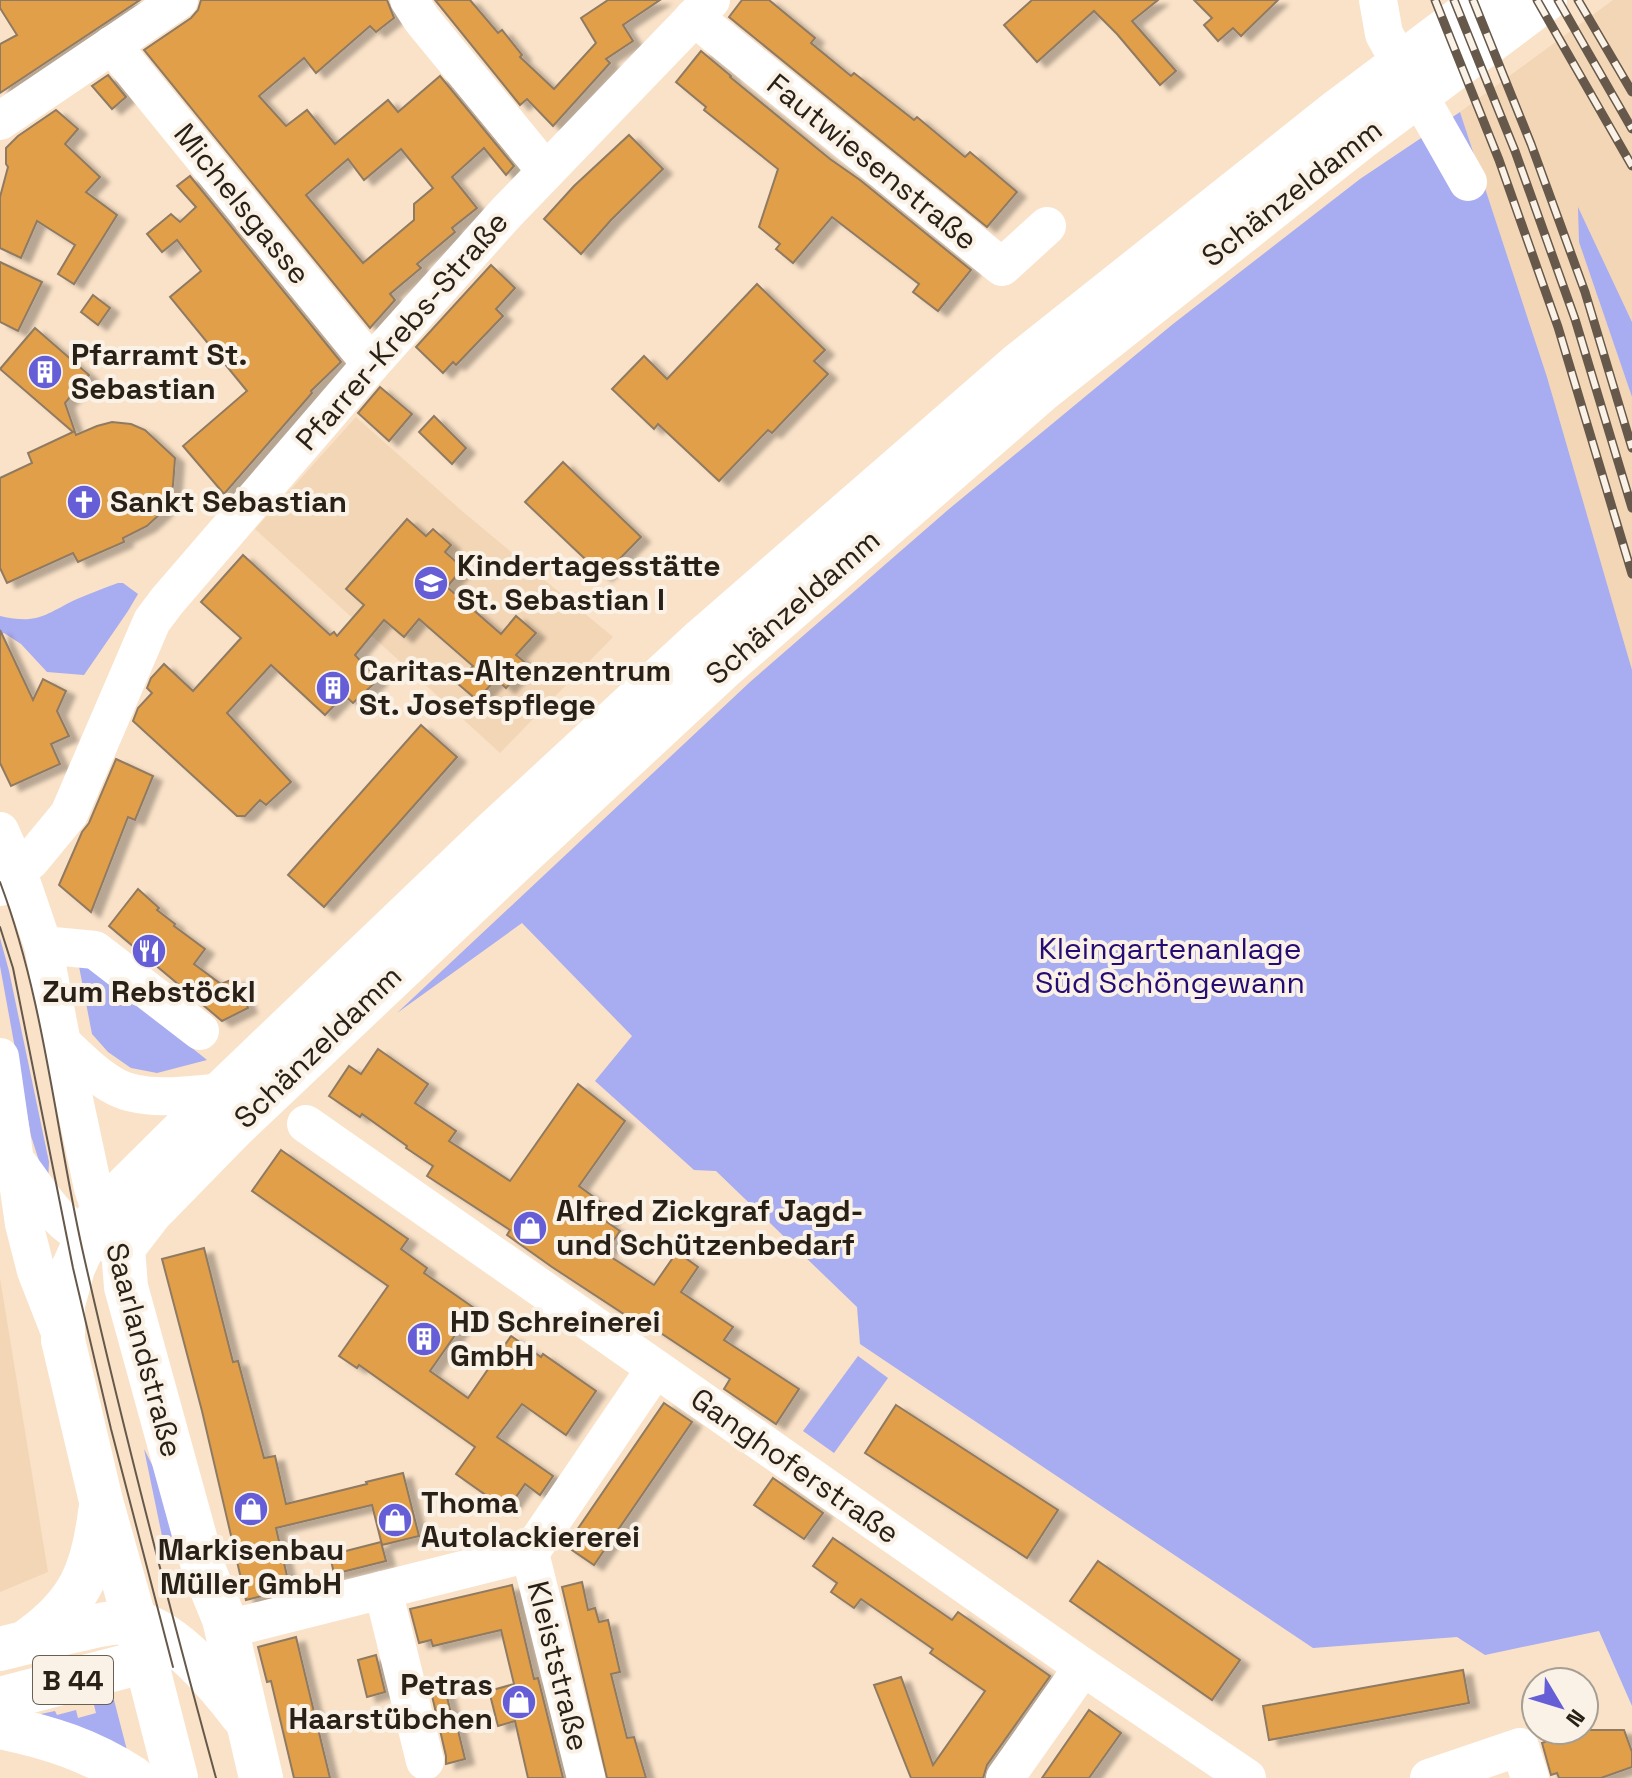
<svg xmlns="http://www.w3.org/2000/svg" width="1632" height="1778" font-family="'Space Grotesk',sans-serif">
<defs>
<filter id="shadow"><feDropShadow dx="9" dy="5" stdDeviation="2" flood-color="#0004"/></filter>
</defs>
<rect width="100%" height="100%" fill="#fae2c8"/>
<!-- built -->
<g fill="#f3d6b6">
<polygon points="1613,0 1632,0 1632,322 1579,209 1579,242 1632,397 1632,670 1547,377 1460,112"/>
<polygon points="356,417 462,511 613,637 500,753 255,529"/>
<polygon points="0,1278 48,1572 0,1592"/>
</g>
<!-- green -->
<g fill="#a8acf0">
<polygon points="1460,112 1547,377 1632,670 1632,1706 1599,1631 1485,1655 1457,1637 1313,1648 860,1344 857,1307 716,1171 694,1170 595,1081 632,1036 522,923 397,1013 750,682 949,509 1173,324 1360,179"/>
<polygon points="1578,207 1632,322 1632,397 1579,242"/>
<path d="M118 583H123L138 594 128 611 84 675 47 672 21 644 4 633 0 635V616C39 625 45 614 77 599 91 593 104 588 118 583Z"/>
<polygon points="0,938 9,971 49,1162 48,1182 42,1170 31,1136 0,966"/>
<polygon points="77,956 207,1060 157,1073 131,1068 108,1052 92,1034"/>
<polygon points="858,1356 888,1378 834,1453 803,1431"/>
<polygon points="144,1449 175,1509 190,1554 167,1560"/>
<polygon points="114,1700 129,1758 31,1716 55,1711 57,1715 76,1710 78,1718 96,1713 94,1705"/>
</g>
<!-- building -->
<g fill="#e29f4a" stroke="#8f7a62" stroke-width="2" fill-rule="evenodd" filter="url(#shadow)">
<polygon points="0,0 140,0 0,93 0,44 17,35 0,8"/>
<path d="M201 0H387L394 18 376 32 370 26 316 73 304 58 259 96 286 126 307 110 335 144 388 100 398 112 440 76 514 166 506 175 484 148 452 177 477 208 452 228 455 232 417 264 421 268 390 294 395 300 370 328 144 50 191 18 198 10ZM401 149 433 188 414 204V220L363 263 306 195 348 159 364 180Z"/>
<polygon points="435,0 470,0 498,33 502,30 522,55 520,57 554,89 596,43 581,18 608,0 660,0 623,25 633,41 606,59 610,63 553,126 527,99 520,105"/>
<polygon points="742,0 769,0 815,38 811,43 851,76 854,73 914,120 917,117 965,157 970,152 1017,192 987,227 729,17"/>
<polygon points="1032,0 1158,0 1132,21 1176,71 1160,85 1117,34 1094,11 1037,62 1004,25"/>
<polygon points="1194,0 1278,0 1241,36 1233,28 1218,41 1204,25 1212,18"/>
<polygon points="701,51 731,76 730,77 830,159 860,180 971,270 938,311 913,292 919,284 832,217 793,263 776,249 780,244 759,227 778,169 704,110 706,107 676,82"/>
<polygon points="108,75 126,97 112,109 92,86"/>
<polygon points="56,110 78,129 65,144 100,177 86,192 117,215 74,284 58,274 75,245 37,221 21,258 0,248 0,197 8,167 6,164 6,148 18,136"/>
<polygon points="629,135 663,169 611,220 581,254 544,219 574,186"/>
<polygon points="190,176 341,362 311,391 312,393 224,494 183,446 247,391 170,297 201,271 177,240 162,252 147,234 171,214 180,222 196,207 177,186"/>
<polygon points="0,262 42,282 18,331 0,322"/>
<polygon points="491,265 515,288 496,309 503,316 456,365 453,362 443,373 416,347"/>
<polygon points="757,284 825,350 814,361 828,374 772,433 768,430 719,481 658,424 654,429 612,389 644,356 667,379"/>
<polygon points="93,295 110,308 98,325 81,312"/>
<polygon points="35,328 89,375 65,403 76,435 97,426 112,422 131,424 145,430 175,458 173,485 169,500 161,513 147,526 123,538 124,542 78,562 73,553 7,583 0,568 0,478 32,463 28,453 73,432 0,369"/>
<polygon points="380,387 412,414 389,441 358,413"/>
<polygon points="434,416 466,448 452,464 419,432"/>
<polygon points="563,462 641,537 603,576 525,502"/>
<polygon points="407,519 426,536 433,529 451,545 445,552 463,568 447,587 501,634 516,616 536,633 516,655 527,664 506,688 496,679 477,700 458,684 473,666 419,619 404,637 384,620 355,655 378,680 353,703 344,695 325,715 271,665 227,713 291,782 266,805 260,800 245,816 237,816 133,721 138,708 152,693 147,688 151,678 164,664 193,691 241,638 201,602 243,555 330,635 334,632 337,636 364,605 346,589"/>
<polygon points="0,630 33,700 43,679 66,691 57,711 69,736 51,744 60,764 11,786 0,763"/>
<polygon points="421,725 457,757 324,907 288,875"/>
<polygon points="116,759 153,776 135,820 128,817 91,912 59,885 82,832 89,823"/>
<polygon points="138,889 159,908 157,910 175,924 174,926 205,949 194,964 221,984 236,978 248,1008 222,1021 109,926"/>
<polygon points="378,1049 428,1084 415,1103 456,1131 449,1141 510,1181 578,1084 625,1121 579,1186 614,1212 607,1222 620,1231 605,1253 654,1285 677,1252 698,1267 681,1292 733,1327 724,1340 799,1389 776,1424 724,1389 730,1379 635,1316 633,1320 552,1267 507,1235 510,1230 427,1176 433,1166 406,1148 407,1146 362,1114 360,1117 329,1096 349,1066 361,1074"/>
<polygon points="281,1150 408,1239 401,1249 427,1268 424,1273 474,1308 430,1371 468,1398 511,1336 541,1357 543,1354 596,1391 566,1435 522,1404 497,1437 553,1476 540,1495 525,1484 507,1510 456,1474 475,1447 359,1365 357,1368 339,1356 388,1286 252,1191"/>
<polygon points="204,1248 233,1362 238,1361 264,1458 275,1456 286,1504 367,1484 366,1482 403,1473 419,1536 382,1545 372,1505 276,1528 290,1589 246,1600 202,1411 162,1259"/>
<polygon points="664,1403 692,1422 594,1565 566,1546"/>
<polygon points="896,1405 1058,1510 1027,1558 865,1453"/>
<polygon points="773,1478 823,1513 804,1539 754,1505"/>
<polygon points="833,1538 952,1620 958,1612 1050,1676 987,1765 983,1778 911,1778 874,1685 901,1677 933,1765 985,1691 930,1653 933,1649 861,1599 854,1608 831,1592 837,1583 813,1566"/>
<polygon points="381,1542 386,1561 334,1574 330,1555"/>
<polygon points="1098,1561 1240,1660 1212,1700 1070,1601"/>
<polygon points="582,1582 588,1610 595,1608 599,1622 608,1620 620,1672 611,1674 627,1738 634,1737 646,1778 607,1778 562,1587"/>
<polygon points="512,1585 534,1679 538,1678 563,1778 528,1778 515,1721 498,1726 489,1691 514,1684 501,1630 433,1646 431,1640 419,1643 410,1609"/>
<polygon points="296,1637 314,1712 330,1778 294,1778 271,1681 267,1682 258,1647"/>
<polygon points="376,1655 385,1692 367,1697 358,1660"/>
<polygon points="1463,1670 1469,1703 1269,1740 1263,1706"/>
<polygon points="444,1684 452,1718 455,1718 465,1759 446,1764 446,1756 430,1687"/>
<polygon points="1089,1710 1121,1733 1089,1778 1042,1778"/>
<polygon points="1540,1730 1624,1730 1632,1752 1632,1767 1601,1778 1559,1778 1557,1773 1551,1775 1542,1743 1545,1742"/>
</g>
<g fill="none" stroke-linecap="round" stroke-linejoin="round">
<!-- minor -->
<g stroke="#fff" stroke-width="38">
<polyline points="409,0 422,20 546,171"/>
<polyline points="1378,0 1384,34 1468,182"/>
<polyline points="694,17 1002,267 1047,226"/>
<polyline points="112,45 371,364"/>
<polyline points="0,121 179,0"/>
<polyline points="0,831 18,872 43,945 62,1043 93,1188 101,1212 115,1234"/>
<polyline points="0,887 31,860 69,814 152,621 167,601 371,364 506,213 711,0"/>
<polyline points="43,945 95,950 200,1031"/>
<path d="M62 1043C79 1058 95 1076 116 1087 144 1102 191 1095 222 1092"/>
<polyline points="0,1057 24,1224 36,1271 63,1340"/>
<polyline points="306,1124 1083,1667 1247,1778"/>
<path d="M18 1164C39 1190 55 1224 89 1238 97 1241 106 1243 114 1245"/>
<polyline points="530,1553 586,1778"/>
<polyline points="383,1590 425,1761"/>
<polyline points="227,1629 530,1553 655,1369"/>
<polyline points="1005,1778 1083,1667"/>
<polyline points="1429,1778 1520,1747 1530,1778"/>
</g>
<!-- major -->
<g stroke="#fff" stroke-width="44">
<path d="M30 1639C79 1604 93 1571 100 1512"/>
<path d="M0 1649C24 1643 49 1637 73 1631 93 1627 114 1620 135 1623 173 1630 219 1685 242 1715"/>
<polyline points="0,1699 146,1661 169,1645"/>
<path d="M0 1727C49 1737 90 1750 133 1778"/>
<polyline points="176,1778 146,1661 101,1501 63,1340 63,1304 73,1268 87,1237 101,1212 222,1092 493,833 703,639 1018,365 1339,110 1486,0"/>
<polyline points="261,1778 224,1619 204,1570 126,1287 123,1248 150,1213 235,1126 516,860 725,666 1043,389 1358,140 1545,0"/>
</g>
<!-- tram -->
<g stroke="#66594b" stroke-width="2">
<path d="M0 882C44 999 55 1126 82 1248 122 1426 168 1602 216 1778"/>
<polyline points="0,927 13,968 73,1268 111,1429 173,1667"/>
</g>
<!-- rail casing -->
<g stroke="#66594b" stroke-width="9">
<g id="rail">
<polyline points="1435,0 1499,160 1558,327 1632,574"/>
<polyline points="1454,0 1515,151 1575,319 1632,508"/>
<polyline points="1473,0 1531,144 1585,292 1632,448"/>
<polyline points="1537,0 1632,166"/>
<polyline points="1558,0 1632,129"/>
<polyline points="1578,0 1632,92"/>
</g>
</g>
<!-- rail -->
<use href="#rail" stroke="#fbf2e7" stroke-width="6" stroke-dasharray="18" stroke-linecap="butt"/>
</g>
<!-- icons -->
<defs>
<g id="building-disc" transform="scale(1.8)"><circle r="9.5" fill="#655ed7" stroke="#fbf2e7"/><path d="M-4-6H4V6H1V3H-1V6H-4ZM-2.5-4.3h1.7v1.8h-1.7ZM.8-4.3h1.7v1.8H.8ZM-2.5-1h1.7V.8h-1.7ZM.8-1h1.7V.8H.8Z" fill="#fff"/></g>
<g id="church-disc" transform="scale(1.8)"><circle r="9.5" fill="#655ed7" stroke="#fbf2e7"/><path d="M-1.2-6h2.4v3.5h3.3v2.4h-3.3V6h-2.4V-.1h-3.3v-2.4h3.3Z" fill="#fff"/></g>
<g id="school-disc" transform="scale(1.8)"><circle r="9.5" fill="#655ed7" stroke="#fbf2e7"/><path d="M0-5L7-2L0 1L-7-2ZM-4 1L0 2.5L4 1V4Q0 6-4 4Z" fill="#fff"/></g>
<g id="restaurant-disc" transform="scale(1.8)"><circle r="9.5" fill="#655ed7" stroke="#fbf2e7"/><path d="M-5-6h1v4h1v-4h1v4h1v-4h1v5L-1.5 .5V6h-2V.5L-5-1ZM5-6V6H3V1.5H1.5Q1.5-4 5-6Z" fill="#fff"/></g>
<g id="shop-disc" transform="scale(1.8)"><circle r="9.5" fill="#655ed7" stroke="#fbf2e7"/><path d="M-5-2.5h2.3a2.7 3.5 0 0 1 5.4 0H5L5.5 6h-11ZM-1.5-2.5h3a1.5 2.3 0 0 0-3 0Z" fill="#fff"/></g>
</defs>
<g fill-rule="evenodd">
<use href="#building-disc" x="45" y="372"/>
<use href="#church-disc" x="84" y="502"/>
<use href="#school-disc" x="431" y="583"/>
<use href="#building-disc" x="333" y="688"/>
<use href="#restaurant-disc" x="149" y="951"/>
<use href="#shop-disc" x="530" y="1228"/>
<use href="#building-disc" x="424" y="1339"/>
<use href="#shop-disc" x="251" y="1509"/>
<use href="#shop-disc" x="395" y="1520"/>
<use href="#shop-disc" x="519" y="1702"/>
</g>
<g text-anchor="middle" stroke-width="8" stroke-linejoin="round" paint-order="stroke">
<!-- shield labels -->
<rect fill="#fbf2e7" stroke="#686055" stroke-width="2" x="33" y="1656" width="80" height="48" rx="6"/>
<g font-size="28" font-weight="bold" fill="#292117">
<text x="73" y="1690">B 44</text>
</g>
<!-- street labels -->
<g font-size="30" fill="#292117" stroke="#fbf2e7">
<text transform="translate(872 162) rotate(39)" y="10">Fautwiesenstraße</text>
<text transform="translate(1292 193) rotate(-38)" y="10">Schänzeldamm</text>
<text transform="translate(242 204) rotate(51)" y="10">Michelsgasse</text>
<text transform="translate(402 331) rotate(-49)" y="10">Pfarrer-Krebs-Straße</text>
<text transform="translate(793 607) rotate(-41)" y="10">Schänzeldamm</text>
<text transform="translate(318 1047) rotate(-44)" y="10">Schänzeldamm</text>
<text transform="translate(144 1350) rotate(75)" y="10">Saarlandstraße</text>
<text transform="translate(795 1466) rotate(35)" y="10">Ganghoferstraße</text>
<text transform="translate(558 1666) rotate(76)" y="10">Kleiststraße</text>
</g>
<!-- poi labels -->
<g font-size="30" font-weight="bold" fill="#292117" stroke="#fbf2e7" text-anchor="start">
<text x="71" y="365">Pfarramt St.<tspan x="71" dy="34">Sebastian</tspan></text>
<text x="110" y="512">Sankt Sebastian</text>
<text x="457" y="576">Kindertagesstätte<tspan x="457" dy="34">St. Sebastian I</tspan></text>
<text x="359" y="681">Caritas-Altenzentrum<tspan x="359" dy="34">St. Josefspflege</tspan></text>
<text x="149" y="1002" text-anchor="middle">Zum Rebstöckl</text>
<text x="556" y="1221">Alfred Zickgraf Jagd-<tspan x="556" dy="34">und Schützenbedarf</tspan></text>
<text x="450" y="1332">HD Schreinerei<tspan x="450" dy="34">GmbH</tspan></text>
<text x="421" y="1513">Thoma<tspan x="421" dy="34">Autolackiererei</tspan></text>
<text x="251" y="1560" text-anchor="middle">Markisenbau<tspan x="251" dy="34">Müller GmbH</tspan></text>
<text x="493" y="1695" text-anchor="end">Petras<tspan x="493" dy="34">Haarstübchen</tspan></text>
</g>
<!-- park labels -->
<g font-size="30" fill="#250b74" stroke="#fbf2e7">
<text x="1170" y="959">Kleingartenanlage<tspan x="1170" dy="34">Süd Schöngewann</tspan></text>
</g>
</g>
<!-- north arrow -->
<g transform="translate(1560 1706) rotate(128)"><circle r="38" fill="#fbf2e7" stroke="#a79e94" stroke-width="2"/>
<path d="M0-6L14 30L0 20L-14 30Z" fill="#655ed7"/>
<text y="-12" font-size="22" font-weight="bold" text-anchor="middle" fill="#292117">N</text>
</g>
</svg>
